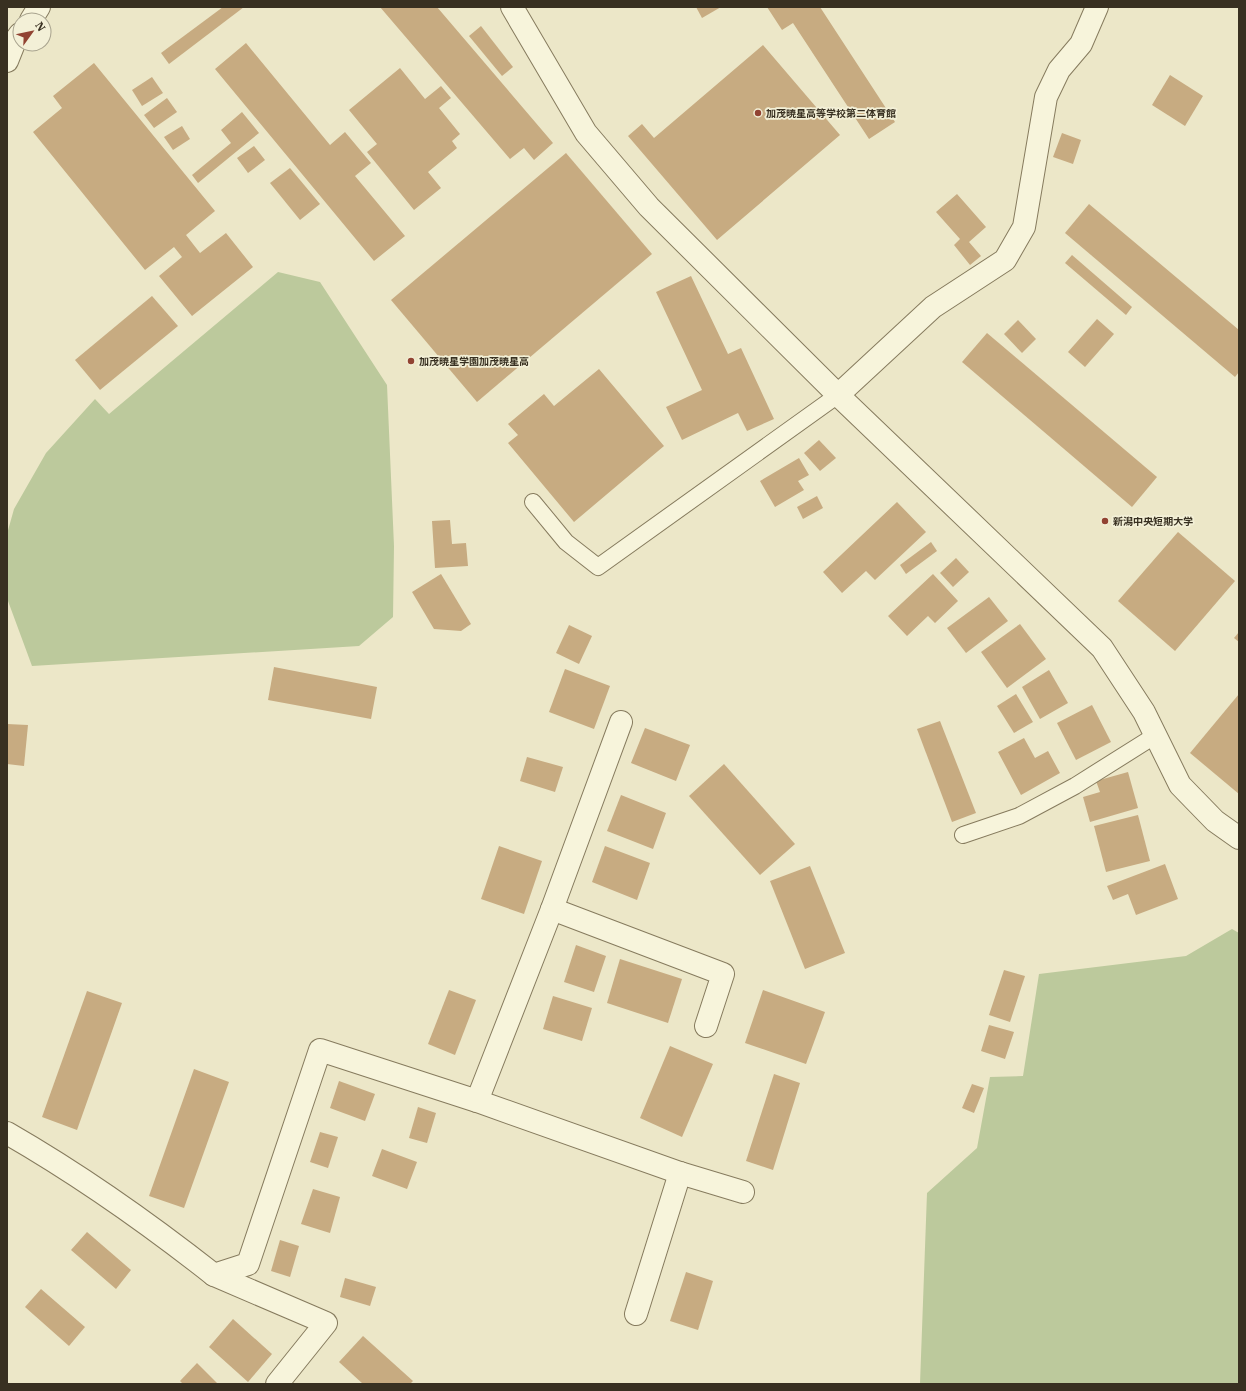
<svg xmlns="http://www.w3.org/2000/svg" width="1246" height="1391" font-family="'IBM Plex Serif','Noto Sans JP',serif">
<rect width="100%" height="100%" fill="#ece7c8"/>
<!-- green -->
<g fill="#bcc99c">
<polygon points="278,272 320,282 387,385 394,546 393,617 359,646 32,666 8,601 7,534 14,509 46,453 95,399 109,414"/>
<polygon points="1232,929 1239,933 1239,1384 920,1384 927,1193 977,1148 990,1077 1023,1076 1039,974 1186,956"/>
</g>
<!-- building -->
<g fill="#c7ab81">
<polygon points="223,7 244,7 169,64 161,53"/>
<polygon points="380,7 437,7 553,143 534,160 524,148 510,159"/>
<polygon points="696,7 721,7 702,18"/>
<polygon points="767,7 820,7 895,122 869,139 793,23 782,30"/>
<polygon points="481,26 513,67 502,76 469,36"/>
<polygon points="246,43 330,145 345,132 371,163 355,176 405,236 374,261 215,69"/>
<polygon points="763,45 840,135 717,240 628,136 642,124 654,138"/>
<polygon points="94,63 215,211 186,235 200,253 226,233 253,267 192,316 159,276 182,257 174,247 145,270 33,132 62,108 53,96"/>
<polygon points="400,68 425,99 441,86 451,98 439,108 460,134 452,141 457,148 428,172 441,188 414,210 367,152 377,144 349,110"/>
<polygon points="1170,75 1203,96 1185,126 1152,105"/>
<polygon points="152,77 163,93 142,106 132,90"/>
<polygon points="167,98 177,112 154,128 144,115"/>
<polygon points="242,112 259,133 198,183 192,175 231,143 221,130"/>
<polygon points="182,126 190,139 173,150 164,137"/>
<polygon points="1062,133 1081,140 1073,164 1053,157"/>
<polygon points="254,146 265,160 248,173 237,158"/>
<polygon points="566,153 652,254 477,402 391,300"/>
<polygon points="290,168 320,204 300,220 270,183"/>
<polygon points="957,194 986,227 969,242 981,256 970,265 954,245 960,239 936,212"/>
<polygon points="1089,204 1239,330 1239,372 1235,377 1065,233"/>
<polygon points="1072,255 1132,307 1126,315 1065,263"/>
<polygon points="691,276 728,354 741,348 774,419 747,431 738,413 682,440 666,407 702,390 656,292"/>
<polygon points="152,296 178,326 100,390 75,360"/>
<polygon points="1097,319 1114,334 1085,367 1068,352"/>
<polygon points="1018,320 1036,339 1022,353 1004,334"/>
<polygon points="987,333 1157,477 1132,507 962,362"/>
<polygon points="599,369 664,446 574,522 508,443 518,435 508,424 544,394 554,406"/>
<polygon points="819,440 836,458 820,471 804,453"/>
<polygon points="799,458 809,475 798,481 804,490 775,507 760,481"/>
<polygon points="817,496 823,508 803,519 797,507"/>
<polygon points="897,502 926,532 875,580 866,571 842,593 823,572"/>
<polygon points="450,520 452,544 466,543 468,566 435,568 432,521"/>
<polygon points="1178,532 1235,581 1175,651 1118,601"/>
<polygon points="931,542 937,551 906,574 900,565"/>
<polygon points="956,558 969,572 953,587 940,573"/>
<polygon points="441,574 471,624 461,631 434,629 412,592"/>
<polygon points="933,574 958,601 935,623 928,616 907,636 888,616"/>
<polygon points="989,597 1008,621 966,653 947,628"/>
<polygon points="1020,624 1046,659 1007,688 981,652"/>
<polygon points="569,625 592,636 579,664 556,653"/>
<polygon points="1239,632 1239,642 1234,638"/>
<polygon points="274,667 377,687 371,719 268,700"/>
<polygon points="565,669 610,686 594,729 549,712"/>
<polygon points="1049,670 1068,703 1040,719 1022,687"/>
<polygon points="1016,694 1033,722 1014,733 997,706"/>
<polygon points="1239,694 1239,794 1190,753"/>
<polygon points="1092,705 1111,742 1076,760 1057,723"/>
<polygon points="940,721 976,813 952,822 917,729"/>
<polygon points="7,724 28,725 24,766 7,764"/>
<polygon points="645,728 690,745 676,781 631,763"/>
<polygon points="1024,738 1035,758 1048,751 1060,773 1021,795 998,752"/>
<polygon points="527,757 563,767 555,792 520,781"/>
<polygon points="724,764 795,844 760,875 689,796"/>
<polygon points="1128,772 1138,808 1090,822 1083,797 1100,792 1096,781"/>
<polygon points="621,795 666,813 653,849 607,831"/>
<polygon points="1138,815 1150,861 1106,872 1094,826"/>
<polygon points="499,846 542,861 524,914 481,899"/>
<polygon points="605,846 650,863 637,900 592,882"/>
<polygon points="1165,864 1178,899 1136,915 1128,894 1113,900 1107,886"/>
<polygon points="810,866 845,953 805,969 770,881"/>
<polygon points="576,945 606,956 594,992 564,982"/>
<polygon points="620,959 682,979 668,1023 607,1003"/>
<polygon points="1004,970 1025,976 1010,1022 989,1015"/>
<polygon points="449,990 476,1000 455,1055 428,1044"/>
<polygon points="763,990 825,1012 806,1064 745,1043"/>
<polygon points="87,991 122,1003 77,1130 42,1117"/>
<polygon points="553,996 592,1008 582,1041 543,1029"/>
<polygon points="989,1025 1014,1032 1005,1059 981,1051"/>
<polygon points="670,1046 713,1064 682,1137 640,1118"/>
<polygon points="194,1069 229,1082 184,1208 149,1196"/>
<polygon points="774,1074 800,1083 773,1170 746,1161"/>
<polygon points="339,1081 375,1094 365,1121 330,1108"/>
<polygon points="972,1084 984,1088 974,1113 962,1108"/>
<polygon points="418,1107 436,1113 427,1143 409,1138"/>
<polygon points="320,1132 338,1137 328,1168 310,1162"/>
<polygon points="382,1149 417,1162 407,1189 372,1176"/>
<polygon points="313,1189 340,1197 330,1233 301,1224"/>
<polygon points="87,1232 131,1270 116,1289 71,1250"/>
<polygon points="280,1240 299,1246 290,1277 271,1271"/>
<polygon points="686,1272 713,1281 698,1330 670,1321"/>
<polygon points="345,1278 376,1287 370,1306 340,1297"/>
<polygon points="41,1289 85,1327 69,1346 25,1307"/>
<polygon points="233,1319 272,1354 248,1382 209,1347"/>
<polygon points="363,1336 413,1381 410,1384 363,1384 339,1362"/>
<polygon points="197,1363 218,1384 183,1384 180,1381"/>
</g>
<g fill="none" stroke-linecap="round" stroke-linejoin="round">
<!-- service casing -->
<g stroke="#867b5e" stroke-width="18">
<g id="service">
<polyline points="533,502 566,542 598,567 838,395"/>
<polyline points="963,835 1019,816 1075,786 1156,735"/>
</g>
</g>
<!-- minor casing -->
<g stroke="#867b5e" stroke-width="24">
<g id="minor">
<polyline points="31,20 39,7"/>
<polyline points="7,61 15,41 20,34"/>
<polyline points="838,395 933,307 1005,260 1024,227 1046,97 1059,70 1081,44 1097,7"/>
<polyline points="552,909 723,974 706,1026"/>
<polyline points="477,1101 552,909 621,722"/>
<path d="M7 1133C80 1175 148 1223 214 1275L248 1264 320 1050 477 1101 680 1173 743 1192"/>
<polyline points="214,1275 326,1323 277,1384"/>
<polyline points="636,1314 680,1173"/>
</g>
</g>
<!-- tertiary casing -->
<g stroke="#867b5e" stroke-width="24">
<polyline id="tertiary" points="512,7 586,133 649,207 838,395 1102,648 1144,712 1180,785 1215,821 1239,838"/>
</g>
<!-- service -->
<use href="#service" stroke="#f7f4db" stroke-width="16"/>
<!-- minor -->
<use href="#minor" stroke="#f7f4db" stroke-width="22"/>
<!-- tertiary -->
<use href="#tertiary" stroke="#f7f4db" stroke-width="22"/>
</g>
<!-- markers -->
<g fill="#914332" stroke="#f3f0d7" stroke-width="1.5">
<circle cx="758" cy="113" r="4"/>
<circle cx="411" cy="361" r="4"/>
<circle cx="1105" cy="521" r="4"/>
</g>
<g text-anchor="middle" stroke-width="3.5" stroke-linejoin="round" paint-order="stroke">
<!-- poi labels -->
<g font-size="10" font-weight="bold" fill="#383021" stroke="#f3f0d7" text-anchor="start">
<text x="766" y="117">加茂暁星高等学校第二体育館</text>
<text x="419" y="365">加茂暁星学園加茂暁星高</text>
<text x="1113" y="525">新潟中央短期大学</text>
</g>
</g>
<!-- border -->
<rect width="1246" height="1391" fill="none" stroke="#383021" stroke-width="16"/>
<!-- north arrow -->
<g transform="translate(32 32) rotate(57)"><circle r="19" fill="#f3f0d7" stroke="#a8a38e"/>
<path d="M0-3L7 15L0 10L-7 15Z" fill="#914332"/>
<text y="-6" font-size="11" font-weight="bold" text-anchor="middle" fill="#383021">N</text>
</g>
</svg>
